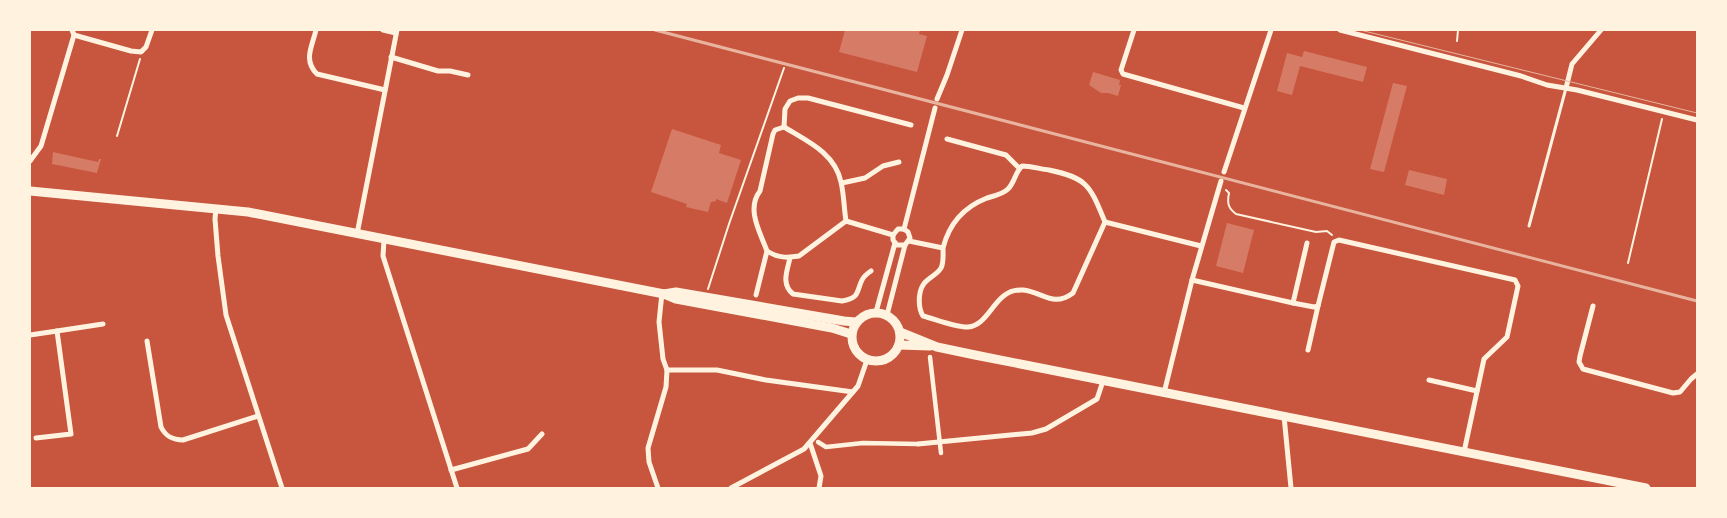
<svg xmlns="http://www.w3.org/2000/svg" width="1727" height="518" font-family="'Sofia Sans Condensed',sans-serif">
<rect width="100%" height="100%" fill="#c8553d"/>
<!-- building -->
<g fill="#d67c66">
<polygon points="845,30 920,30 919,34 927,36 917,72 839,52"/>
<polygon points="1304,51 1367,67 1363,82 1300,66 1292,95 1277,91 1287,53 1302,57"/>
<polygon points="1093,72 1120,80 1119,85 1121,85 1118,96 1108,93 1101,93 1089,85"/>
<polygon points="1393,83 1407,86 1384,172 1370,169"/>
<polygon points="672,129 721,145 719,153 741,160 727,203 716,199 716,201 711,202 708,212 686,207 687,204 651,192"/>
<polygon points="53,152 98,162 99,159 101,159 97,173 52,164"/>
<polygon points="1409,170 1447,179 1444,195 1405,185"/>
<polygon points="1227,223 1254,230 1243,273 1216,266"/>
</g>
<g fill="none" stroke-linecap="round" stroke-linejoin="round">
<!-- path -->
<g stroke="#fff3e0" stroke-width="2">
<polyline points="1457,41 1458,30"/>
<polyline points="117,136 140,59"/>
<path d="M1226 190 1229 193C1227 203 1228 208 1236 214L1316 232 1327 231 1332 235"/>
<polyline points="1628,263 1662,119"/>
<polyline points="708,289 729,224 784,68"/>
</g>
<!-- service -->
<polyline stroke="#fff3e0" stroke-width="3" points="1529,226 1566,88"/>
<!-- pedestrian -->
<g stroke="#fff3e0" stroke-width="4.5">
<polyline points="930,357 941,453"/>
<polyline points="818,442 826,447 863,443 918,444"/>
</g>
<!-- minor -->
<g stroke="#fff3e0" stroke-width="5">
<path d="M316 30C312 47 303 60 317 74L385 90"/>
<polyline points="383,30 396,33"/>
<polyline points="1134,30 1121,70 1123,74 1244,108"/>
<polyline points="1340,30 1521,76 1547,85 1577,90 1697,120"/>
<polyline points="74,35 131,51 141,52 146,47 152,30"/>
<polyline points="391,57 438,71 450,71 468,75"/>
<polyline points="1566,88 1572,64 1601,30"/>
<polyline points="937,99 947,75 962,30"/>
<path d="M784 127C807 141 835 153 841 182 844 195 844 208 846 221L799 256C787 258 778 258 767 251 760 232 746 209 760 191L773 134 775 130Z"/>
<polyline points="784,127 785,109 790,101 798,98 808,98 911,125"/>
<polyline points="947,139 1006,155 1019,168"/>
<polyline points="30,161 41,146 74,35 72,30"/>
<polyline points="1224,172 1271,30"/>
<polyline points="842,183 865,178 883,166 899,162"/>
<polyline points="216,208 215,219 218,256 226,315 282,488"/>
<polyline points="846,221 893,235"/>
<polyline points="1105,222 1201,246"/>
<polyline points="904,229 935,108"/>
<polyline points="357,234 397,30"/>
<polyline points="893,235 893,240 897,245 905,245 910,238 908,232 904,229"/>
<polyline points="893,235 898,229 904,229"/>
<polyline points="384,240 383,256 457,488"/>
<path d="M909 241 943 248C949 224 964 207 987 198 994 196 1003 194 1008 189 1015 182 1015 172 1022 166 1031 166 1040 169 1049 170 1088 178 1090 186 1105 222L1073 293C1053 308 1043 292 1023 290 994 288 991 325 968 327 957 328 935 319 923 316 918 308 918 293 923 285 927 278 936 276 941 268 944 262 943 255 943 248"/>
<path d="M790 258C787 271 781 284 793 294L842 301C860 298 856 292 862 280 864 276 868 273 871 271"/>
<polyline points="1192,280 1293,303 1307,243"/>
<polyline points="756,295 767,251"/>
<polyline points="1293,303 1314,307 1318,306 1334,242 1339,240 1515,280 1518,286 1507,337 1484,359 1464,452"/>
<polyline points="1593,306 1580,356 1579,362 1583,369 1673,393 1680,392 1691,379 1697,374"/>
<polyline points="876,312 895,243"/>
<polyline points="887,315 905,245"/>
<polyline points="57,331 103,324"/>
<polyline points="30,335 57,331 71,434 36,438"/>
<path d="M147 341 161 427C166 437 173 440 183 440L258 416"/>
<polyline points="1308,350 1318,306"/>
<polyline points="667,370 717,370 766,380 853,392"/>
<polyline points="1429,380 1477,391"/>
<polyline points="1164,393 1192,280 1221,181"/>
<polyline points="1284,416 1291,488"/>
<polyline points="810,443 821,476 819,488"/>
<polyline points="918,444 1032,433 1046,429 1097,399 1103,381"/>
<polyline points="451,470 528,449 542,434"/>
<polyline points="658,488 649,462 648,448 666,387 667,370 663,359 659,322 662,293"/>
<polyline points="731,488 804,449 858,386 867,360"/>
</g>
<!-- secondary -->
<g stroke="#fff3e0" stroke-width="9">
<polyline points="30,191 248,212 664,294 676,299 832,328 851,334"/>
<polyline points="664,294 676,292 844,321 856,322"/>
<circle cx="876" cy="337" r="24"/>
<polyline points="900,332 937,347 975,355 1646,488"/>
<polyline points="899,345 930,346"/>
</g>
<!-- tram -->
<polyline stroke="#e9b49f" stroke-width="1" points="1360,30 1697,113"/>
<!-- rail -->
<polyline stroke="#e9b49f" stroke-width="3" points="655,30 1697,301"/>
</g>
<!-- border -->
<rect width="1727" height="518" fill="none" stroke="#fff3e0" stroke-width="62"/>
</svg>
